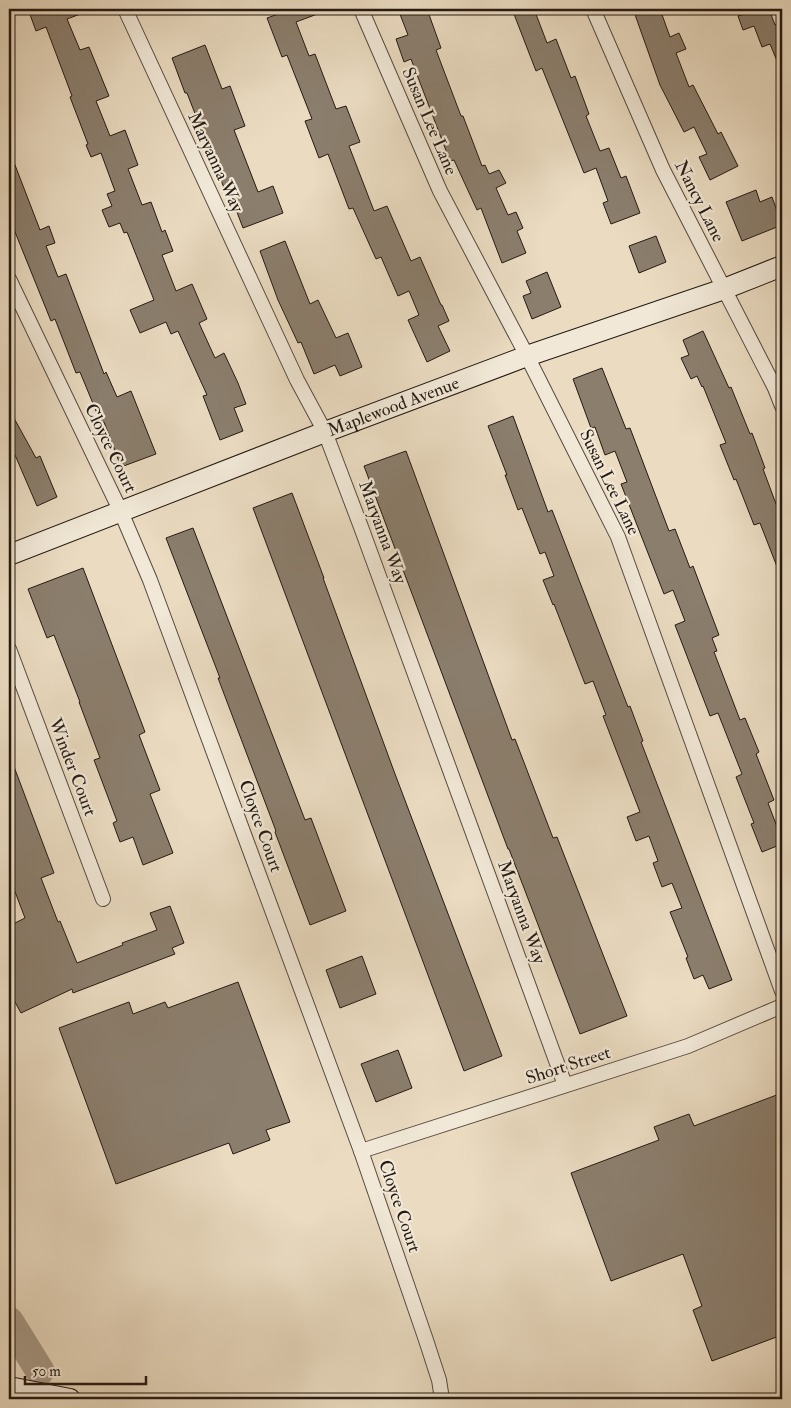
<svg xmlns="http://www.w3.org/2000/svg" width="791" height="1408" font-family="'IM FELL Double Pica',serif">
<rect width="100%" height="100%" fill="#eadbc1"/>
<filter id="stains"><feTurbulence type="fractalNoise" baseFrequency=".004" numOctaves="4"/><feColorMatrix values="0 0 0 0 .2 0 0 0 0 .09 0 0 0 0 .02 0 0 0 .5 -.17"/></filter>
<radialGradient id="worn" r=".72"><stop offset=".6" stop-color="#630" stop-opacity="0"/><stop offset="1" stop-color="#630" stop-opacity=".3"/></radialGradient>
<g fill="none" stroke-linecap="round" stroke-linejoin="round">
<!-- river -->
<polyline stroke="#a79986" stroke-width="29" points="9,1321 40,1371"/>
</g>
<!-- building -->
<g fill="#8b7e6d" stroke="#251a12">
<polygon points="28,9 91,9 91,10 67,19 80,50 89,47 109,96 96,101 110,136 125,130 138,165 128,169 142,205 151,202 162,232 165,230 173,251 162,255 176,291 192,284 207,319 199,323 215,358 224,353 238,383 246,404 234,408 243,431 220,440 203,396 207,395 178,331 171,334 166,322 140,333 130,310 154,300 127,232 124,233 120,223 109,227 102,210 112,206 107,194 115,191 101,153 91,157 86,145 88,144 70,97 72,96 46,27 36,31"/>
<polygon points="292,9 328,9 328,10 296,22 309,56 315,54 336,109 346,106 360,142 349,146 374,211 387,206 411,261 420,257 441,305 442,305 449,321 438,326 450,351 427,362 408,320 419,315 409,291 398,296 381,257 376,259 353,208 349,209 328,154 319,158 305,121 312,119 287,55 282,57 267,18"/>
<polygon points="398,9 427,9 441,48 436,50 461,116 463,116 482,166 485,165 489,174 499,170 506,183 496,188 508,215 516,212 523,228 517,231 526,253 502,263 481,208 477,210 454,160 450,161 411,59 404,62 396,39 408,35"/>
<polygon points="512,9 534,9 547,43 556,39 571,78 575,76 589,114 586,116 600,151 609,148 621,178 626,176 640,213 611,224 603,203 608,201 596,168 584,173 542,68 536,71"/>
<polygon points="633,9 660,9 670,37 679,33 686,49 676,53 689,87 693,85 718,134 721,132 738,166 710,180 699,157 707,154 694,127 684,132 660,85"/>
<polygon points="758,9 769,9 775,25 782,23 782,73 770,44 762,47 754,26 743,30 738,16"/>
<polygon points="205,45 222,89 230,86 245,126 234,130 258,192 273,186 283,213 243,228 229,191 226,193 187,93 185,93 172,58"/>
<polygon points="9,152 10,152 40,230 49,226 55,243 46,246 58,277 66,274 104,374 106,372 117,397 131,391 156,454 121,467 104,422 101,423 80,372 76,373 55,319 51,321 9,217"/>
<polygon points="756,190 760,202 772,197 782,225 742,241 726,202"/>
<polygon points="656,236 666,262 639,273 629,246"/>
<polygon points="285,241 310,304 318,300 336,338 348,333 362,367 340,376 335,365 314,374 301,342 298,343 278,300 260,251"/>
<polygon points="547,272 561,307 532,319 523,296 531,293 526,281"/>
<polygon points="703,331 729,388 731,387 750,434 752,433 765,468 763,469 782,520 782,576 781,577 760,523 754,525 736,479 734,480 720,445 726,443 703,386 702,387 697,376 691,379 681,358 689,355 683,340"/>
<polygon points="602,368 626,429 630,428 669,531 675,529 690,568 693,566 719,635 712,638 717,651 714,652 740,720 745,718 759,752 756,754 774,800 768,803 782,840 782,844 762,852 751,824 754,823 736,777 742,774 718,713 710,716 675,625 685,621 673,590 664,594 621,484 627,482 615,451 605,455 595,427 591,428 573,379"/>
<polygon points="9,409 36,458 40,456 57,497 37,506 15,455 9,459"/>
<polygon points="513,416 548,512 552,510 628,707 630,706 643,741 641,742 732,980 709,989 703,975 694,979 686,958 688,957 670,912 682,908 672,883 662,887 653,863 658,861 649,836 636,841 627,817 640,812 603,716 606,715 593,681 585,684 554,604 553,605 543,580 554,576 545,552 540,554 522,508 518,510 505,475 507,475 488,426"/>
<polygon points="406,451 512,740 515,739 553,838 557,837 627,1016 580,1034 509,849 508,849 364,466"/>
<polygon points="292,493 324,578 323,578 395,774 502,1056 464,1071 253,508"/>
<polygon points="193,528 305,820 311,818 346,911 310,925 275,832 276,831 218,678 220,678 166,538"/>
<polygon points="83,568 145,732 139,735 160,790 150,794 173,853 143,865 133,837 120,842 113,823 117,821 94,760 100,758 79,702 80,702 54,635 47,638 28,589"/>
<polygon points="10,756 54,873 41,878 58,922 60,921 77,963 123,945 122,943 157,930 150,913 170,906 184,943 172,948 175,954 73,993 72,989 21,1013 9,991 9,926 25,918 9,876 9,757"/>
<polygon points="362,956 376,994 340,1008 326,970"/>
<polygon points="238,982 290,1122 266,1130 270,1140 233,1154 229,1143 116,1184 59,1028 129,1002 133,1014 165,1002 168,1008"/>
<polygon points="398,1050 412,1088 376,1102 361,1064"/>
<polygon points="782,1093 782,1335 712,1361 693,1310 702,1306 683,1254 611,1281 571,1173 659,1140 654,1127 689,1114 694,1126"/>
</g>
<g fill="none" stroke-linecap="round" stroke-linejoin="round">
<!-- street casing -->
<g stroke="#564a3e" stroke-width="16">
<g id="street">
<polyline points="125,9 297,380 325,432 361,527 565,1085"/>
<polyline points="361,9 440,191 527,356 618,537 782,991"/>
<polyline points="593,9 663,170 775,388 782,406"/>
<polyline points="9,279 121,512 150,580 361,1151 426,1340 439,1380 442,1399"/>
<polyline points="9,649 103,899"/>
<polyline points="361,1151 688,1046 782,1006"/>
</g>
</g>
<!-- secondary casing -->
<g stroke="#251a12" stroke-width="22">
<g id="secondary">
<path id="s1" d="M9 555 325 432 527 356 724 289 782 266"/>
<polyline points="9,1387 70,1399"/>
</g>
</g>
<!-- street -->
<use href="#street" stroke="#f1e8d7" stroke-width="14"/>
<!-- secondary -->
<use href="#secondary" stroke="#f1e8d7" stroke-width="20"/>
</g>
<g text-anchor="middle" stroke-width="4.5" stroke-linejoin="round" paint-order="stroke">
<!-- street labels -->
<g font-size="18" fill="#251a12" stroke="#f1e8d7">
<text transform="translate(430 121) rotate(67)" y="6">Susan Lee Lane</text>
<text transform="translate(216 162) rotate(65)" y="6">Maryanna Way</text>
<text transform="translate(700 201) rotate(63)" y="6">Nancy Lane</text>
<text dy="6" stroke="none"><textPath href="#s1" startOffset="412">Maplewood Avenue</textPath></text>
<text transform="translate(111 448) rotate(64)" y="6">Cloyce Court</text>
<text transform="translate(610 482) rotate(64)" y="6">Susan Lee Lane</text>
<text transform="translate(383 532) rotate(70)" y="6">Maryanna Way</text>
<text transform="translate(73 767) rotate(69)" y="6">Winder Court</text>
<text transform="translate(261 826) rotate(70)" y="6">Cloyce Court</text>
<text transform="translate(522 912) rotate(70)" y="6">Maryanna Way</text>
<text transform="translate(568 1065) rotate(-18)" y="6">Short Street</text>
<text transform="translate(400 1206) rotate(71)" y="6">Cloyce Court</text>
</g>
</g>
<!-- margin -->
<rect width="791" height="1408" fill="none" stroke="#eadbc1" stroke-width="30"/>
<rect x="10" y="10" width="771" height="1388" fill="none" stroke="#251a12" stroke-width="2.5"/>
<rect x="15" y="15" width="761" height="1378" fill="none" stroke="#251a12"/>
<!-- scale -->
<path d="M25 1376v8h121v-8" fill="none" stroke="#251a12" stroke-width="2.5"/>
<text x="32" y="1376" font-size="15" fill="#251a12" stroke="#f1e8d7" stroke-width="4" paint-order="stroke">50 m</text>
<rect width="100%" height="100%" filter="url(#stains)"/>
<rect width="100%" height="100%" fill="url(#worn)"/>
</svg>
